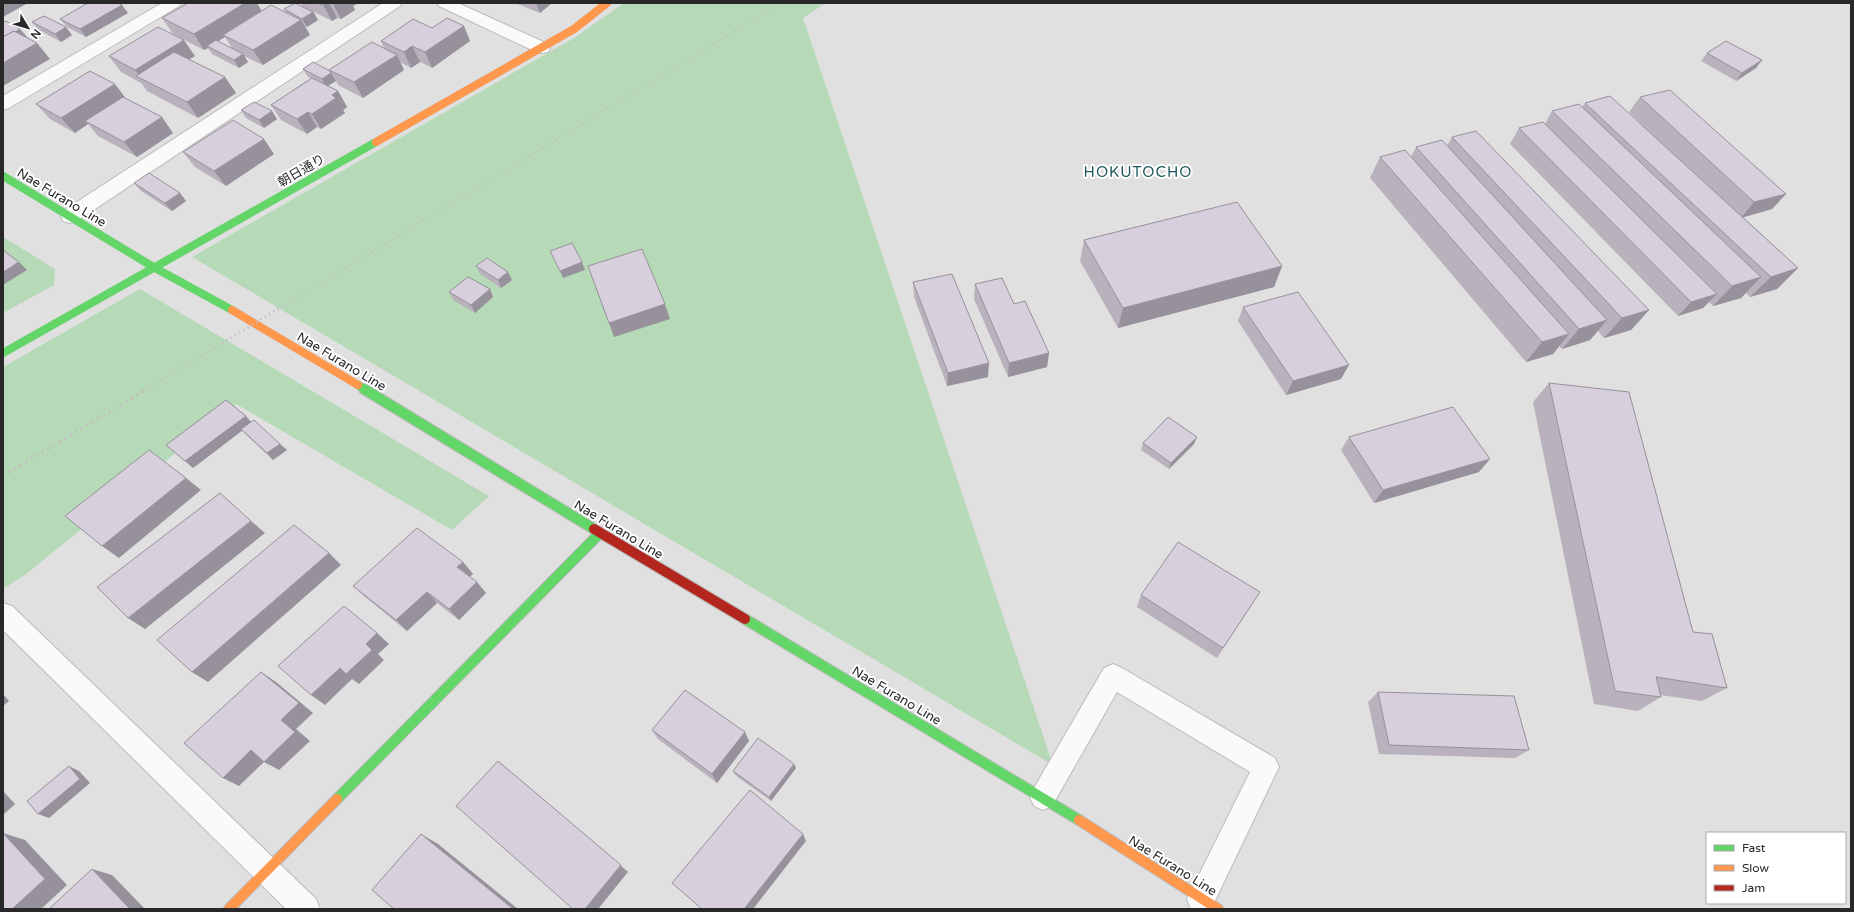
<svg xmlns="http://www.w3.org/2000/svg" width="1854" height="912" font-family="'Varela Round','Noto Sans JP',sans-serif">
<rect width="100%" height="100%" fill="#e0e0e0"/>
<!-- green -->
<g fill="#b6dab8">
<polygon points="624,3 826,3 803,18 1053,765 192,257 574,38"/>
<polygon points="3,237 55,269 54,285 3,313"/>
<polygon points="140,289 489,496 452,530 236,404 25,575 3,589 3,367"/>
</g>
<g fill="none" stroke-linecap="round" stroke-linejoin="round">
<!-- lane casing -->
<g stroke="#bbb" stroke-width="2">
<polygon id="lane" points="1113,664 1122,668 1275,758 1279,767 1211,909 1191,909 1187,899 1250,772 1117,692 1052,806 1043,810 1034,806 1030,797 1034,788 1104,668"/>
</g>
<!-- street casing -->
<g stroke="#bbb" stroke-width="2">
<g id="street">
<polygon points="162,3 181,3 179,6 9,108 3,110 3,96"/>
<polygon points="383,3 402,3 400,6 77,221 70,223 63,221 61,216 63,211"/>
<polygon points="437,3 458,3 548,44 550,48 548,52 542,53 536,52 439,6"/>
<polygon points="3,603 12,606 316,899 320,909 286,909 3,630"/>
</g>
</g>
<!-- fast-far1 casing -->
<g stroke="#bbb" stroke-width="8">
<g id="fast-far1">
<polyline points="3,176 155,268 232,310"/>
<polyline points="3,353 376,142"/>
<polyline points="358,385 365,390"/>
</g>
</g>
<!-- fast casing -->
<g stroke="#bbb" stroke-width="12">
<g id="fast">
<polyline points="364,389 594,529"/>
<polyline points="745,619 1079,820"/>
<polyline points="337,799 600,533"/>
</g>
</g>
<!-- slow-far1 casing -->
<g stroke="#bbb" stroke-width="8">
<g id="slow-far1">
<polyline points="376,142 574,29 607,3"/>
<polyline points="232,310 358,385"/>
</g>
</g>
<!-- slow casing -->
<g stroke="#bbb" stroke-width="12">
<g id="slow">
<polyline points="1079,820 1218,909"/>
<polyline points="229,909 337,799"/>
</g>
</g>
<!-- jam casing -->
<g stroke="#bbb" stroke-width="12">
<polyline id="jam" points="594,529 745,619"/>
</g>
<!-- lane -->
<use href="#lane" fill="#fafafa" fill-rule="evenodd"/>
<!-- street -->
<use href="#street" fill="#fafafa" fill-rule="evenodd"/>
<!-- fast-far1 -->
<use href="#fast-far1" stroke="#63d668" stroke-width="8"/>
<!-- fast -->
<use href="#fast" stroke="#63d668" stroke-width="10"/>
<!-- slow-far1 -->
<use href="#slow-far1" stroke="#ff974d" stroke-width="8"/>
<!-- slow -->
<use href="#slow" stroke="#ff974d" stroke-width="10"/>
<!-- jam -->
<use href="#jam" stroke="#b3261e" stroke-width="10"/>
<!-- rail-far1 -->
<polyline stroke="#c1c1c1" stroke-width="2.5" stroke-dasharray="1.5 3.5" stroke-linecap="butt" points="145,390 781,3"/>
<!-- rail -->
<polyline stroke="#c1c1c1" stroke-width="3.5" stroke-dasharray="2 4.5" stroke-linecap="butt" points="3,476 147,389"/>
</g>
<!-- wall -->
<g fill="#b9b2bd" fill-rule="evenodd">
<path d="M188 3H257L262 11 286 12 284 9 302 6 300 3H358L353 6 355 10 341 19 337 18 332 21 314 12 318 20 307 27 305 26 310 35 263 65 244 56 248 62 239 68 212 54 208 48 204 50 173 34 162 18ZM225 37 232 48 218 41Z"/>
<polygon points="515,3 552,3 540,13"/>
<polygon points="128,13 86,37 67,27 60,19"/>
<polygon points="32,22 72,35 61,42 39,30"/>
<polygon points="464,26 470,41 432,68 420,62 411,68 400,62 404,70 363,98 338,85 336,81 328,86 338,91 347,107 343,110 345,113 321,129 317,127 307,134 281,120 271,105 311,78 308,77 303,69 330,71 329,70 384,48 381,41 432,28"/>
<polygon points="1707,53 1762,60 1756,68 1736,81 1701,61"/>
<polygon points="109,56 195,56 189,59 236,93 198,118 147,91 141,83 121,72"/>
<polygon points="1640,97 1786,194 1772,209 1743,217 1798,268 1777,289 1750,297 1746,293 1741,298 1713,306 1709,302 1703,308 1678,316 1510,144 1519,128 1545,124 1552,111 1582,107 1585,103 1660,142 1629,112"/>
<polygon points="125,98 173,133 137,157 98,136 88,124 75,133 50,119 36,104"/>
<polygon points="241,110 277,119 264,128 246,118"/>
<polygon points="1452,137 1649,310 1631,330 1604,338 1598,331 1590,340 1562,349 1559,346 1553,354 1526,362 1370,178 1380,157 1411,157 1416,147 1447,146"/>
<polygon points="183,152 274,154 226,186 195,167"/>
<polygon points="134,183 186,201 172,211 141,191"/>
<polygon points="1084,240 1282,266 1274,287 1118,328 1080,261"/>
<polygon points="476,266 508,272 512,280 501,288 480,274"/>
<polygon points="913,282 988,377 947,386 914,297"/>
<polygon points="975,284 1014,304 1049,353 1047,367 1008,377 974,299"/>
<polygon points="490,289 493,297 475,313 453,300 449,292"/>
<polygon points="1243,307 1341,379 1286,395 1238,321"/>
<polygon points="1549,383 1693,632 1727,688 1702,701 1660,695 1661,697 1638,711 1594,704 1533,402"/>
<polygon points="251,422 280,444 287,450 273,460 242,431 193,468 166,445"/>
<polygon points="1349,437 1479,472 1374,503 1341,450"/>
<polygon points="1143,443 1194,444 1169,469 1141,450"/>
<polygon points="463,562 473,574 470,576 486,593 459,620 437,603 407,631 365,597 353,586"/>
<polygon points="1260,592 1217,658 1137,607 1141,595"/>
<polygon points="1378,692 1529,750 1515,758 1379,754 1368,702"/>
<polygon points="652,730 749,741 717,783 658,739"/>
<polygon points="794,764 796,768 771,801 735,775 733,771"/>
</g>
<!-- shaded-wall -->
<g fill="#96919a">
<polygon points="3,3 28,3 3,17"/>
<polygon points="245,3 257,3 263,14 223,35 225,37 209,47 207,46 208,48 204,50 194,34"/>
<polygon points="327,3 329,3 337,18 332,21 323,5"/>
<polygon points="334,3 358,3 353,6 355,10 341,19 333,4"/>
<polygon points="536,3 552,3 540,13"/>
<polygon points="122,5 128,13 86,37 80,29"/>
<polygon points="313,12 318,20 307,27 302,19"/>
<polygon points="301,20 310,35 263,65 253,50"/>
<polygon points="464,26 470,41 432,68 425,52"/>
<polygon points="66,27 72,35 61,42 55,34"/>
<polygon points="20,29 27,37 3,50 3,38"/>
<polygon points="184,40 195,56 150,83 141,78 135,70"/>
<polygon points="37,43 50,59 3,86 3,63"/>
<polygon points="412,46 420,62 411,68 404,52"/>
<polygon points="243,54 248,62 239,68 234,60"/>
<polygon points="397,55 404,70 363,98 354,82"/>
<polygon points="1762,60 1756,68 1736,81 1742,73"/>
<polygon points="331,73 336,81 326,87 322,79"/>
<polygon points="225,77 236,93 198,118 187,102"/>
<polygon points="115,84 127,100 85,121 88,124 75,133 61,118"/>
<polygon points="338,91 347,107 343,110 345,113 321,129 312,114 332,95"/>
<polygon points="272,111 277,119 264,128 259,120"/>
<polygon points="308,112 317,127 307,134 297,119"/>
<polygon points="162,117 173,133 137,157 124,142"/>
<polygon points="264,139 274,154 226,186 214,171"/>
<polygon points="180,193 186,201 172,211 165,203"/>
<polygon points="1786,194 1772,209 1741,218 1754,202"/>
<polygon points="19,262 27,270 3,285 3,272"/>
<polygon points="582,262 585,270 563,278 560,271"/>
<polygon points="1282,266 1274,287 1118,328 1123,308"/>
<polygon points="1798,268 1777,289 1750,297 1771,277"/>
<polygon points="508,272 512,280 501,288 498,280"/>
<polygon points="1761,277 1741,298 1713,306 1732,286"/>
<polygon points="490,289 493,297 475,313 471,305"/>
<polygon points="1717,294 1703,308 1678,316 1691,302"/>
<polygon points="665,304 670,319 614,337 609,323"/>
<polygon points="1649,310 1631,330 1604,338 1622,318"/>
<polygon points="1607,320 1590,340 1562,349 1579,329"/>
<polygon points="1569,334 1553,354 1526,362 1542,342"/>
<polygon points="1049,353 1047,367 1008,377 1009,363"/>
<polygon points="989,363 988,377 947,386 948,373"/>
<polygon points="1349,365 1341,379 1286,395 1293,381"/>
<polygon points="246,416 252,423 193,468 185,461"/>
<polygon points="1197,437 1194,444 1169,469 1171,463"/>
<polygon points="280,444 287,450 273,460 267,453"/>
<polygon points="1490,459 1479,472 1374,503 1383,490"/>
<polygon points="186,478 201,490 119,558 102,546"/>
<polygon points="251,521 265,533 145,629 128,618"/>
<polygon points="329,553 341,565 208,682 192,672"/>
<polygon points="463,562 473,574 467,579 457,567"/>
<polygon points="477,582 486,593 459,620 449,609"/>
<polygon points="427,592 437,603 407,631 396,620"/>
<polygon points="377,633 389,644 378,654 384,660 359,684 352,679 325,705 311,695"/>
<polygon points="261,672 276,682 313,713 296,729 310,741 279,770 264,762 281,720"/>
<polygon points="3,694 9,701 3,706"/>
<polygon points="745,732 749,741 717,783 712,774"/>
<polygon points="251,750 267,759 239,786 223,778"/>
<polygon points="498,761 628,872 598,909 585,909"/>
<polygon points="794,764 796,768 771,801 769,797"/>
<polygon points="69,766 79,771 90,783 49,818 38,814"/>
<polygon points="3,791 15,804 3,815"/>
<polygon points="3,833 25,840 67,885 41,909 12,909"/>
<polygon points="421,834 438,844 518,909 513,909"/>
<polygon points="803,834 806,841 753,909 744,909"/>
<polygon points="92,869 112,875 145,909 129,909"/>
</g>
<!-- building -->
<g fill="#d7cfdc" stroke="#96919a">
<polygon points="88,3 118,3 122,5 80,29 60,19"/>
<polygon points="188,3 245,3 194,34 162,18"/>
<polygon points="295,3 313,12 302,19 284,9"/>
<polygon points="318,3 327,3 323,5"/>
<polygon points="271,5 301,20 253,50 223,35"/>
<polygon points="44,16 66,27 55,34 32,22"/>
<polygon points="447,18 464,26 425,52 412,46 404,52 381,41 413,19 432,28"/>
<polygon points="6,21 20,29 15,32 14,31 3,37 3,22"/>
<polygon points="158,27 184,40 135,70 109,56"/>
<polygon points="14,31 37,43 3,63 3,37"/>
<polygon points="216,40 243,54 234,60 207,46"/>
<polygon points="1726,41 1762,60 1742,73 1707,53"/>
<polygon points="372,42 397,55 354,82 329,70"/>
<polygon points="174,52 225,77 187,102 136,76"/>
<polygon points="313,62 330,71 331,73 322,79 303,69"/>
<polygon points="90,71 115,84 61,118 36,104"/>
<polygon points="312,78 338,91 332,95 336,98 312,114 308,112 297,119 271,105"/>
<polygon points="1670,90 1786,194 1754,202 1640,97"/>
<polygon points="1610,96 1798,268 1771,277 1585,103"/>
<polygon points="123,97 162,117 124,142 85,121"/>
<polygon points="254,102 272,111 259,120 241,110"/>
<polygon points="1579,104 1761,277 1732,286 1552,111"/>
<polygon points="233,120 264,139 214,171 183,152"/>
<polygon points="1543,122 1717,294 1691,302 1519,128"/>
<polygon points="1476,131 1649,310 1622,318 1452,137"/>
<polygon points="1442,140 1607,320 1579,329 1416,147"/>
<polygon points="1405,150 1569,334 1542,342 1380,157"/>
<polygon points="149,173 180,193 165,203 134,183"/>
<polygon points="1237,202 1282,266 1123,308 1084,240"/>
<polygon points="572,243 582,262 560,271 550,251"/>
<polygon points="642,249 665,304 609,323 588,266"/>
<polygon points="3,250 19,262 3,272"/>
<polygon points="487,258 508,272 498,280 476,266"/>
<polygon points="952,274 989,363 948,373 913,282"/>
<polygon points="468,277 490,289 471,305 449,292"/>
<polygon points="1002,278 1014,304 1025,301 1049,353 1009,363 975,284"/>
<polygon points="1298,292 1349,365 1293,381 1243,307"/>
<polygon points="1549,383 1629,392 1693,632 1712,634 1727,688 1656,677 1661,697 1615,691"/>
<polygon points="226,400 246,416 185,461 166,445"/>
<polygon points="1453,407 1490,459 1383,490 1349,437"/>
<polygon points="1168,417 1197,437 1171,463 1143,443"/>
<polygon points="254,420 280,444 267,453 241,429"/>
<polygon points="149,450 186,478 102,546 65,516"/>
<polygon points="220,493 251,521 128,618 97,587"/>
<polygon points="294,525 329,553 192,672 157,640"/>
<polygon points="417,528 463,562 457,567 477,582 449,609 427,592 396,620 353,586"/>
<polygon points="1178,542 1260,592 1223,648 1141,595"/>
<polygon points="344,606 377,633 366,644 372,650 346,674 340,668 311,695 278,666"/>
<polygon points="261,672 299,703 281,720 295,732 264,762 251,750 223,778 184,743"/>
<polygon points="685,690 745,732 712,774 652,730"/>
<polygon points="1378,692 1514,696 1529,750 1389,745"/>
<polygon points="758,738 794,764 769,797 733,771"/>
<polygon points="498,761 621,865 585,909 573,909 456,806"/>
<polygon points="69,766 80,779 38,814 27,801"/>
<polygon points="750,790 803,834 744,909 702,909 672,883"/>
<polygon points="3,833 45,879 12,909 3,909"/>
<polygon points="421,834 513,909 394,909 372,890"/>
<polygon points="92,869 129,908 129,909 49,909"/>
</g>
<g text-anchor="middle" stroke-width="4" stroke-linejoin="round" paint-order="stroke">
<!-- street labels -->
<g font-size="13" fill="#282828" stroke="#fff">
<text transform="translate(301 170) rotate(-30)" y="5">朝日通り</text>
<text transform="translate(62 197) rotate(31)" y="5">Nae Furano Line</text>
<text transform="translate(342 361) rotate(31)" y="5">Nae Furano Line</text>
<text transform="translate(619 529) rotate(31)" y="5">Nae Furano Line</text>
<text transform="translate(897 695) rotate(31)" y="5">Nae Furano Line</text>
<text transform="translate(1173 865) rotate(32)" y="5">Nae Furano Line</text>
</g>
<!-- quarter labels -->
<g font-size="15" letter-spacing="1" fill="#195558" stroke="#fff">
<text x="1138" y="177">HOKUTOCHO</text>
</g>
</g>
<!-- border -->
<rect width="1854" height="912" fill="none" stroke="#282828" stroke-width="8"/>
<!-- legend -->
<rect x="1706" y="832" width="140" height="72" fill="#ffffff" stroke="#a9a9a9"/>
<rect x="1714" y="845" width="20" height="6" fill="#63d668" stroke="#a9a9a9"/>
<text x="1742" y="852" font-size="12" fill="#282828">Fast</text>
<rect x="1714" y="865" width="20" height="6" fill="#ff974d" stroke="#a9a9a9"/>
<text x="1742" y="872" font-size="12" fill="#282828">Slow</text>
<rect x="1714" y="885" width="20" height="6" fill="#b3261e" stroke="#a9a9a9"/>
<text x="1742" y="892" font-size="12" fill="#282828">Jam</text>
<!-- north arrow -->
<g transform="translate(28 28) rotate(128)" stroke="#ffffff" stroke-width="3" paint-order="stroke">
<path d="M0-3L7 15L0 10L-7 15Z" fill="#282828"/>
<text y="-6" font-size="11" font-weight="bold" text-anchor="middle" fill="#282828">N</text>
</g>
</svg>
